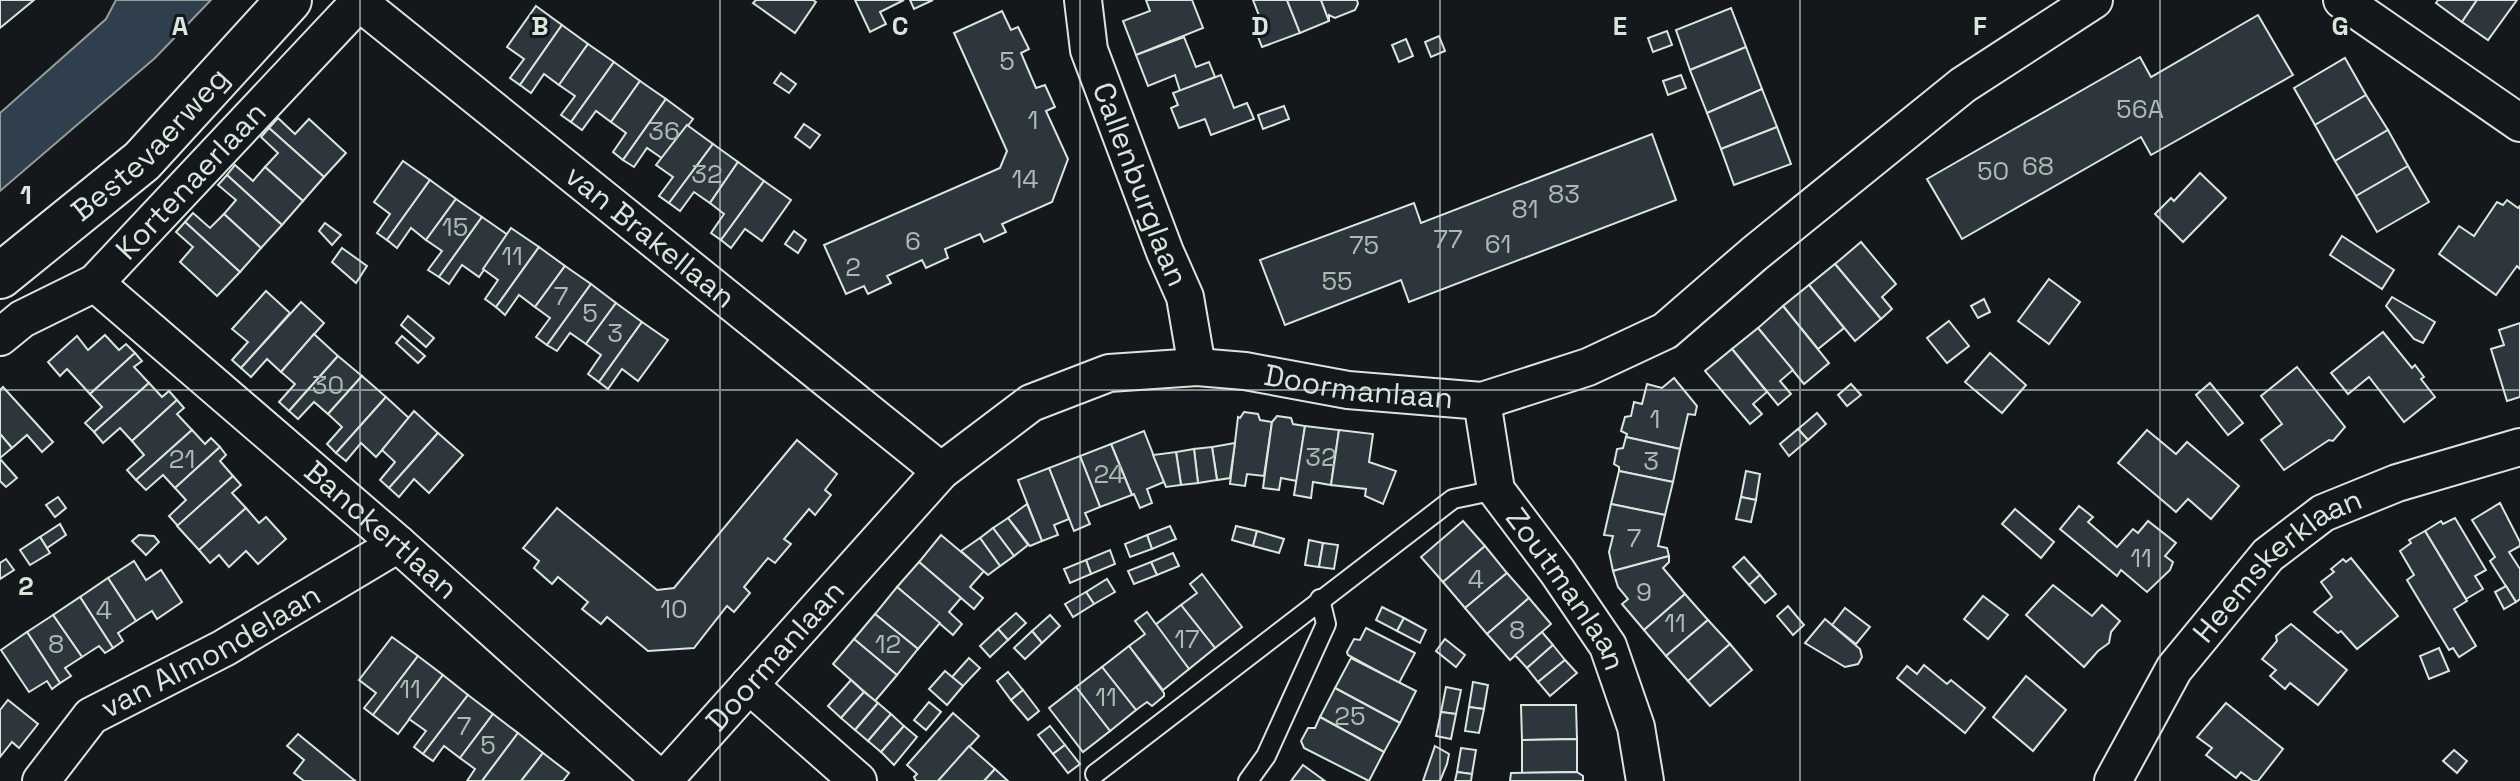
<svg xmlns="http://www.w3.org/2000/svg" width="2520" height="781" font-family="'Space Grotesk',sans-serif">
<rect width="100%" height="100%" fill="#14181c"/>
<!-- water -->
<polygon fill="#2f3f4d" stroke="#939e99" stroke-width="2" points="116,0 211,0 155,58 0,191 0,113 106,19"/>
<!-- building -->
<g fill="#2c363c" stroke="#d8e6dc" stroke-width="2">
<polygon points="0,0 34,0 0,28"/>
<polygon points="756,0 813,0 816,2 795,33 753,3"/>
<polygon points="855,0 904,0 880,12 886,24 870,32"/>
<polygon points="910,0 933,0 914,9"/>
<polygon points="1146,0 1192,0 1203,28 1136,55 1123,21 1150,11"/>
<polygon points="1253,0 1287,0 1300,33 1262,47 1255,29 1263,26"/>
<polygon points="1287,0 1321,0 1329,21 1300,33"/>
<polygon points="1321,0 1357,0 1358,4 1355,10 1335,18 1329,15 1329,21"/>
<polygon points="2438,0 2477,0 2462,22 2436,3"/>
<polygon points="2477,0 2517,0 2488,40 2462,22"/>
<polygon points="536,6 562,25 520,85 510,78 524,59 507,47"/>
<polygon points="1731,8 1746,47 1690,70 1676,30"/>
<polygon points="1002,11 1011,30 1018,27 1029,49 1021,53 1036,88 1045,85 1055,107 1046,111 1068,159 1052,202 1002,224 1006,232 984,242 980,234 945,249 948,258 926,268 922,260 887,276 891,283 868,294 864,286 846,294 824,245 1000,168 1007,151 954,33"/>
<polygon points="2258,15 2293,75 2151,155 2141,137 1962,239 1927,179 2140,57 2151,77"/>
<polygon points="562,25 588,44 559,85 544,74 531,93 520,85"/>
<polygon points="1667,31 1672,45 1653,52 1648,38"/>
<polygon points="1439,36 1445,51 1431,57 1425,42"/>
<polygon points="1184,37 1196,67 1209,62 1215,77 1180,91 1175,75 1148,86 1136,55"/>
<polygon points="1406,39 1413,56 1399,62 1392,45"/>
<polygon points="588,44 614,62 571,122 561,115 575,96 559,85"/>
<polygon points="1746,47 1762,89 1707,113 1690,70"/>
<polygon points="2345,58 2366,95 2315,125 2294,88"/>
<polygon points="614,62 640,81 611,122 596,111 582,130 571,122"/>
<polygon points="781,73 796,84 789,93 774,83"/>
<polygon points="1221,75 1234,108 1247,103 1254,119 1211,135 1205,119 1179,128 1171,108 1178,105 1173,93"/>
<polygon points="1681,75 1686,88 1668,95 1663,81"/>
<polygon points="640,81 666,99 623,160 613,152 626,133 611,122"/>
<polygon points="1762,89 1777,127 1721,149 1707,113"/>
<polygon points="2366,95 2388,130 2335,161 2315,125"/>
<polygon points="666,99 693,119 663,159 647,148 634,167 623,160"/>
<polygon points="1284,106 1289,119 1263,129 1258,115"/>
<polygon points="278,118 295,134 309,119 346,153 324,177 269,128"/>
<polygon points="804,124 820,135 810,148 795,137"/>
<polygon points="687,125 713,144 669,203 659,196 673,177 656,165"/>
<polygon points="1777,127 1791,164 1734,185 1721,149"/>
<polygon points="269,128 324,177 303,201 265,167 278,153 261,137"/>
<polygon points="2388,130 2408,166 2356,196 2335,161"/>
<polygon points="1652,134 1676,200 1409,302 1401,280 1285,325 1260,260 1414,203 1421,223"/>
<polygon points="713,144 738,162 710,203 694,192 680,211 669,203"/>
<polygon points="403,161 430,180 387,240 377,233 390,214 374,202"/>
<polygon points="738,162 764,181 721,240 711,233 724,214 710,203"/>
<polygon points="235,165 253,181 265,167 303,201 282,225 227,175"/>
<polygon points="2408,166 2429,202 2377,232 2356,196"/>
<polygon points="2200,173 2226,198 2183,242 2155,214 2171,198 2174,201"/>
<polygon points="227,175 282,225 261,248 224,214 236,200 218,185"/>
<polygon points="430,180 456,199 426,240 411,228 397,248 387,240"/>
<polygon points="764,181 791,200 762,241 745,229 731,248 721,240"/>
<polygon points="456,199 482,217 439,277 428,270 442,251 426,240"/>
<polygon points="2507,200 2518,208 2520,206 2520,269 2517,266 2496,295 2439,254 2459,226 2474,236 2497,202 2503,205"/>
<polygon points="193,213 210,228 224,214 261,248 240,272 185,222"/>
<polygon points="482,217 508,235 479,277 462,265 449,284 439,277"/>
<polygon points="185,222 240,272 217,296 180,262 193,247 176,232"/>
<polygon points="325,223 341,235 332,245 319,231"/>
<polygon points="511,228 539,247 496,307 485,299 498,280 483,269"/>
<polygon points="794,231 806,240 798,253 785,244"/>
<polygon points="2342,236 2394,270 2382,289 2330,255"/>
<polygon points="1861,242 1896,284 1882,297 1892,309 1881,319 1835,264"/>
<polygon points="539,247 565,266 535,307 519,295 505,315 496,307"/>
<polygon points="342,248 367,266 356,283 332,262"/>
<polygon points="1835,264 1881,319 1855,341 1809,285"/>
<polygon points="565,266 591,284 547,345 536,337 550,318 535,307"/>
<polygon points="2049,279 2080,302 2049,344 2018,321"/>
<polygon points="591,284 616,303 586,344 570,333 557,351 547,345"/>
<polygon points="1809,285 1844,328 1818,349 1783,306"/>
<polygon points="266,291 290,313 241,368 232,360 248,342 232,329"/>
<polygon points="2392,297 2435,322 2423,343 2414,339 2386,306"/>
<polygon points="1984,299 1990,312 1978,318 1971,306"/>
<polygon points="301,302 324,323 281,372 267,359 251,377 241,368"/>
<polygon points="616,303 642,322 599,382 588,374 601,355 586,344"/>
<polygon points="1783,306 1829,363 1804,384 1758,328"/>
<polygon points="408,316 434,338 426,347 401,325"/>
<polygon points="1949,321 1969,346 1947,363 1927,338"/>
<polygon points="642,322 668,340 638,381 622,369 608,389 599,382"/>
<polygon points="2520,323 2520,397 2507,401 2491,349 2504,345 2499,330"/>
<polygon points="1758,328 1793,370 1780,381 1791,394 1778,405 1732,349"/>
<polygon points="2383,332 2412,368 2415,365 2424,377 2421,379 2435,397 2404,422 2369,377 2348,394 2331,373"/>
<polygon points="314,334 338,356 289,411 279,402 295,384 281,372"/>
<polygon points="105,335 119,350 126,344 135,353 90,394 67,369 60,376 48,362 77,336 88,350"/>
<polygon points="402,336 425,356 418,363 396,343"/>
<polygon points="1732,349 1767,392 1753,404 1762,414 1750,424 1705,371"/>
<polygon points="135,353 142,361 134,367 149,383 94,432 85,423 102,407 90,394"/>
<polygon points="1990,353 2026,385 2002,413 1965,382"/>
<polygon points="338,356 362,376 328,414 314,402 298,419 289,411"/>
<polygon points="2297,367 2345,427 2333,441 2329,440 2284,470 2261,440 2282,424 2261,396"/>
<polygon points="362,376 386,397 336,453 327,444 342,427 328,414"/>
<polygon points="1674,378 1697,406 1695,415 1688,414 1680,449 1626,437 1627,434 1621,431 1625,417 1631,416 1634,402 1642,404 1647,384 1662,388"/>
<polygon points="149,383 162,397 169,391 177,400 132,441 120,428 103,443 94,432"/>
<polygon points="2210,383 2243,423 2228,435 2196,395"/>
<polygon points="1851,384 1861,395 1847,406 1838,395"/>
<polygon points="3,387 53,442 42,452 27,435 12,448 0,434 0,390"/>
<polygon points="386,397 410,419 376,457 361,443 346,461 336,453"/>
<polygon points="177,400 184,408 177,414 192,430 136,480 127,470 144,455 132,441"/>
<polygon points="414,411 438,433 389,488 380,480 395,462 382,450"/>
<polygon points="1244,412 1258,414 1260,420 1272,422 1264,476 1247,474 1245,486 1230,484 1238,417 1240,418"/>
<polygon points="1817,413 1826,424 1808,440 1798,429"/>
<polygon points="1277,416 1291,418 1293,424 1305,426 1297,481 1281,478 1279,490 1263,488 1272,422"/>
<polygon points="1305,426 1339,430 1331,485 1313,482 1311,498 1294,495"/>
<polygon points="1798,429 1808,440 1789,456 1780,444"/>
<polygon points="192,430 205,444 211,438 220,447 175,488 163,475 146,490 136,480"/>
<polygon points="1339,430 1373,434 1369,462 1396,471 1383,504 1365,496 1366,489 1331,485"/>
<polygon points="2147,430 2176,454 2187,442 2239,486 2211,519 2188,499 2176,512 2118,463"/>
<polygon points="1144,431 1164,482 1147,489 1152,503 1140,508 1134,494 1132,495 1111,444"/>
<polygon points="438,433 463,455 429,493 414,479 399,497 389,488"/>
<polygon points="0,434 12,448 0,458"/>
<polygon points="1626,437 1680,449 1673,482 1619,471 1619,467 1614,464 1617,449 1623,448"/>
<polygon points="797,440 837,474 825,490 831,495 815,515 809,509 784,539 791,544 775,563 768,558 744,587 750,593 734,612 727,606 694,648 648,651 607,617 601,624 582,609 588,602 558,577 552,584 534,568 539,561 523,548 557,508 657,590 674,588"/>
<polygon points="1235,443 1230,478 1217,480 1212,447"/>
<polygon points="1111,444 1132,495 1100,507 1080,456"/>
<polygon points="220,447 226,455 220,461 233,476 178,526 169,516 186,500 175,488"/>
<polygon points="1212,447 1217,480 1198,483 1194,449"/>
<polygon points="1194,449 1198,483 1181,485 1176,452"/>
<polygon points="1176,452 1181,485 1166,487 1153,455"/>
<polygon points="1080,456 1100,507 1085,513 1090,524 1074,531 1049,468"/>
<polygon points="0,459 17,478 6,487 0,481"/>
<polygon points="1049,468 1069,519 1054,525 1058,535 1042,541 1018,480"/>
<polygon points="1619,471 1673,482 1665,515 1611,504"/>
<polygon points="1746,471 1760,474 1756,500 1741,497"/>
<polygon points="233,476 241,485 232,493 246,508 199,550 177,526"/>
<polygon points="58,497 66,508 55,517 46,505"/>
<polygon points="1741,497 1756,500 1751,522 1736,519"/>
<polygon points="2500,503 2520,542 2520,546 2509,552 2520,569 2520,599 2516,602 2490,561 2495,557 2472,520"/>
<polygon points="1027,504 1042,541 1030,546 1008,518"/>
<polygon points="1611,504 1665,515 1658,546 1667,548 1669,556 1613,571 1609,552 1613,536 1604,535"/>
<polygon points="2079,506 2093,517 2088,522 2117,547 2133,529 2138,533 2148,521 2176,543 2165,556 2173,562 2170,570 2147,592 2121,570 2117,576 2060,529"/>
<polygon points="246,508 259,523 266,517 286,539 258,564 246,551 229,567 219,555 210,563 199,550"/>
<polygon points="2015,509 2054,542 2041,558 2002,524"/>
<polygon points="1008,518 1028,545 1014,556 993,528"/>
<polygon points="2455,518 2486,570 2475,576 2483,589 2466,599 2425,531 2441,521 2443,524"/>
<polygon points="1463,521 1485,546 1443,582 1421,557"/>
<polygon points="60,524 66,535 47,548 40,537"/>
<polygon points="1170,526 1176,539 1152,549 1147,535"/>
<polygon points="1236,526 1257,531 1253,546 1232,540"/>
<polygon points="993,528 1014,556 1000,566 980,538"/>
<polygon points="1257,531 1284,539 1279,553 1253,546"/>
<polygon points="2425,531 2467,601 2454,609 2476,646 2459,657 2453,648 2449,650 2407,580 2414,575 2400,551 2411,543 2409,540"/>
<polygon points="139,535 154,536 159,542 146,555 132,541"/>
<polygon points="941,535 984,571 970,587 983,598 974,609 919,562"/>
<polygon points="1147,535 1152,549 1130,557 1125,544"/>
<polygon points="40,537 50,553 30,565 20,550"/>
<polygon points="980,538 1000,566 988,575 961,551"/>
<polygon points="1309,540 1323,543 1319,567 1305,565"/>
<polygon points="1323,543 1338,545 1334,569 1319,567"/>
<polygon points="1485,546 1507,573 1465,608 1443,582"/>
<polygon points="1110,550 1115,564 1091,574 1086,560"/>
<polygon points="1173,553 1179,566 1157,575 1151,562"/>
<polygon points="1669,556 1669,562 1663,568 1685,594 1644,630 1622,604 1628,599 1618,587 1613,571"/>
<polygon points="1744,557 1760,575 1749,585 1733,567"/>
<polygon points="2351,558 2398,616 2357,649 2341,631 2338,633 2314,612 2332,597 2321,582 2334,572 2331,569 2343,559 2346,562"/>
<polygon points="6,559 14,570 0,579 0,563"/>
<polygon points="1086,560 1091,574 1070,583 1064,569"/>
<polygon points="134,561 146,580 161,570 182,602 157,619 152,611 136,621 108,578"/>
<polygon points="919,562 961,598 949,612 962,624 953,635 897,587"/>
<polygon points="1151,562 1157,575 1134,584 1128,571"/>
<polygon points="1507,573 1529,598 1487,634 1465,608"/>
<polygon points="1202,574 1242,627 1215,648 1181,605 1197,593 1190,584"/>
<polygon points="1760,575 1776,594 1765,603 1749,585"/>
<polygon points="108,578 136,621 118,633 123,641 113,648 80,597"/>
<polygon points="1107,579 1115,592 1094,604 1086,592"/>
<polygon points="2053,585 2092,616 2102,605 2120,621 2111,632 2109,643 2098,651 2084,667 2026,615"/>
<polygon points="2506,586 2516,602 2504,609 2495,592"/>
<polygon points="897,587 940,623 918,649 875,614"/>
<polygon points="1086,592 1094,604 1073,617 1065,604"/>
<polygon points="1685,594 1708,620 1666,656 1644,630"/>
<polygon points="1983,596 2008,615 1988,639 1964,619"/>
<polygon points="80,597 113,648 105,653 99,646 82,657 53,615"/>
<polygon points="1529,598 1551,624 1510,660 1487,634"/>
<polygon points="1181,605 1215,648 1189,669 1155,625"/>
<polygon points="1788,606 1804,625 1793,635 1777,616"/>
<polygon points="1382,607 1404,618 1397,631 1376,620"/>
<polygon points="1845,608 1870,627 1856,644 1832,625"/>
<polygon points="1147,612 1189,669 1163,690 1129,646 1145,634 1135,621"/>
<polygon points="1016,613 1026,623 1008,640 998,629"/>
<polygon points="875,614 918,649 897,675 854,639"/>
<polygon points="53,615 82,657 65,668 71,676 60,683 27,632"/>
<polygon points="1050,615 1060,626 1042,643 1032,631"/>
<polygon points="1404,618 1426,630 1420,643 1397,631"/>
<polygon points="1825,619 1860,649 1862,657 1858,664 1845,667 1805,643"/>
<polygon points="1708,620 1730,644 1688,681 1666,656"/>
<polygon points="2291,624 2347,670 2318,705 2290,683 2285,689 2270,676 2276,670 2262,659 2277,641 2276,636"/>
<polygon points="1366,628 1415,653 1399,683 1348,655 1347,652 1354,639 1360,640"/>
<polygon points="998,629 1008,640 990,657 980,646"/>
<polygon points="1032,631 1042,643 1025,659 1014,648"/>
<polygon points="27,632 60,683 52,689 47,681 29,692 1,650"/>
<polygon points="1542,632 1553,645 1527,668 1515,655"/>
<polygon points="392,637 418,656 373,715 364,708 376,693 359,680"/>
<polygon points="854,639 897,675 875,701 833,664"/>
<polygon points="1445,639 1465,655 1456,667 1436,651"/>
<polygon points="1730,644 1752,670 1710,706 1688,681"/>
<polygon points="1553,645 1565,660 1538,682 1527,668"/>
<polygon points="1129,646 1164,693 1164,696 1152,706 1147,702 1136,710 1102,667"/>
<polygon points="2439,648 2449,671 2429,679 2420,656"/>
<polygon points="418,656 443,675 398,734 373,715"/>
<polygon points="969,658 980,668 963,686 952,677"/>
<polygon points="1351,658 1416,691 1400,723 1335,688"/>
<polygon points="1565,660 1577,673 1550,696 1538,682"/>
<polygon points="1924,665 1947,684 1951,680 1985,708 1965,733 1897,678 1907,666 1917,674"/>
<polygon points="1102,667 1136,710 1110,731 1076,687"/>
<polygon points="945,671 963,686 947,705 929,689"/>
<polygon points="1008,672 1023,690 1011,700 997,681"/>
<polygon points="443,675 468,695 423,754 414,747 426,731 409,719"/>
<polygon points="2026,676 2066,710 2033,751 1993,717"/>
<polygon points="851,680 864,692 841,718 828,706"/>
<polygon points="1473,682 1488,685 1484,709 1469,707"/>
<polygon points="1076,687 1110,731 1083,752 1049,708"/>
<polygon points="1446,687 1461,690 1456,714 1441,712"/>
<polygon points="1335,688 1400,723 1384,752 1320,717"/>
<polygon points="1023,690 1039,711 1028,720 1011,700"/>
<polygon points="864,692 878,703 855,730 841,718"/>
<polygon points="468,695 493,714 460,758 444,746 433,761 423,754"/>
<polygon points="8,700 38,724 19,748 12,742 0,757 0,710"/>
<polygon points="929,702 941,712 926,730 914,720"/>
<polygon points="878,703 891,714 868,741 855,730"/>
<polygon points="2226,703 2283,749 2258,781 2253,781 2241,772 2236,778 2206,755 2212,748 2197,737"/>
<polygon points="1521,705 1576,705 1577,739 1522,740"/>
<polygon points="1469,707 1484,709 1479,733 1465,731"/>
<polygon points="1441,712 1456,714 1451,739 1436,736"/>
<polygon points="953,713 979,736 938,781 916,781 914,777 917,774 907,765"/>
<polygon points="493,714 518,733 482,781 467,781 475,769 460,758"/>
<polygon points="891,714 904,726 881,752 868,741"/>
<polygon points="1320,717 1384,752 1369,781 1304,748 1301,741 1308,728 1315,728"/>
<polygon points="904,726 917,737 894,765 881,752"/>
<polygon points="1050,726 1065,745 1053,754 1038,735"/>
<polygon points="518,733 543,753 521,781 482,781"/>
<polygon points="298,734 354,780 356,781 304,781 294,773 304,760 287,746"/>
<polygon points="1577,739 1577,772 1522,773 1522,740"/>
<polygon points="1065,745 1080,764 1068,773 1053,754"/>
<polygon points="969,746 995,769 984,781 938,781"/>
<polygon points="1435,746 1449,754 1447,764 1440,781 1423,781"/>
<polygon points="1461,748 1476,750 1472,774 1457,772"/>
<polygon points="2454,750 2467,761 2457,773 2443,761"/>
<polygon points="543,753 569,773 563,781 521,781"/>
<polygon points="1303,765 1325,781 1291,781"/>
<polygon points="995,769 1008,781 984,781"/>
<polygon points="1457,772 1472,774 1471,781 1455,781"/>
<polygon points="1577,772 1583,776 1583,781 1510,781 1511,773"/>
</g>
<g fill="none" stroke-linecap="round" stroke-linejoin="round">
<!-- service casing -->
<g stroke="#d8e6dc" stroke-width="22">
<g id="service">
<polyline points="1095,774 1453,499 1496,490"/>
<polyline points="1248,781 1266,756 1326,624 1320,599"/>
</g>
</g>
<!-- minor casing -->
<g stroke="#d8e6dc" stroke-width="40">
<g id="minor">
<path id="s1" d="M1083 0 1089 50 1165 252 1185 297 1197 367"/>
<polyline points="2342,0 2520,123"/>
<path id="s2" d="M359 2 941 471"/>
<path id="s3" d="M95 283 398 544 662 781"/>
<path id="s4" d="M0 337 22 319 95 283 361 0"/>
<path id="s5" d="M1482 401 1496 490 1557 571 1608 646 1636 727 1645 781"/>
<polyline points="749,685 858,781"/>
<path id="s6" d="M41 781 91 716 224 648 398 544"/>
<path id="s7" d="M663 781 941 471 1031 403 1109 373 1197 367 1245 371 1348 390 1482 401 1588 367 1665 331 1754 254 1963 85 2094 0"/>
<path id="s8" d="M2113 781 2174 669 2268 555 2323 513 2397 483 2520 447"/>
</g>
</g>
<!-- tertiary casing -->
<g stroke="#d8e6dc" stroke-width="48">
<g id="tertiary">
<path id="s9" d="M0 276 142 161 289 0"/>
</g>
</g>
<!-- service -->
<use href="#service" stroke="#14181c" stroke-width="18"/>
<!-- minor -->
<use href="#minor" stroke="#14181c" stroke-width="36"/>
<!-- tertiary -->
<use href="#tertiary" stroke="#14181c" stroke-width="44"/>
</g>
<!-- grid -->
<path fill="none" stroke="#d8e6dc" stroke-width="2" stroke-opacity="0.55" d="M360 0V781M720 0V781M1080 0V781M1440 0V781M1800 0V781M2160 0V781M0 390H2520"/>
<g text-anchor="middle" stroke-width="6" stroke-linejoin="round" paint-order="stroke">
<!-- number labels -->
<g font-size="26" fill="#adbab4">
<text x="1007" y="70">5</text>
<text x="2140" y="118">56A</text>
<text x="1033" y="129">1</text>
<text x="664" y="140">36</text>
<text x="2038" y="175">68</text>
<text x="1993" y="180">50</text>
<text x="707" y="183">32</text>
<text x="1025" y="188">14</text>
<text x="1564" y="203">83</text>
<text x="1525" y="218">81</text>
<text x="455" y="236">15</text>
<text x="1448" y="248">77</text>
<text x="913" y="250">6</text>
<text x="1498" y="253">61</text>
<text x="1364" y="254">75</text>
<text x="512" y="265">11</text>
<text x="853" y="276">2</text>
<text x="1337" y="290">55</text>
<text x="561" y="305">7</text>
<text x="590" y="322">5</text>
<text x="615" y="342">3</text>
<text x="328" y="394">30</text>
<text x="1655" y="428">1</text>
<text x="1321" y="466">32</text>
<text x="182" y="468">21</text>
<text x="1651" y="470">3</text>
<text x="1109" y="483">24</text>
<text x="1634" y="547">7</text>
<text x="2141" y="567">11</text>
<text x="1476" y="588">4</text>
<text x="1644" y="601">9</text>
<text x="674" y="618">10</text>
<text x="104" y="619">4</text>
<text x="1675" y="632">11</text>
<text x="1517" y="639">8</text>
<text x="1187" y="648">17</text>
<text x="56" y="653">8</text>
<text x="888" y="653">12</text>
<text x="410" y="698">11</text>
<text x="1106" y="706">11</text>
<text x="1350" y="725">25</text>
<text x="464" y="735">7</text>
<text x="488" y="754">5</text>
</g>
<!-- street labels -->
<g font-size="30" fill="#d8e6dc" stroke="#14181c">
<text dy="10" stroke="none"><textPath href="#s9" startOffset="200">Bestevaerweg</textPath></text>
<text dy="10" stroke="none"><textPath href="#s4" startOffset="250">Kortenaerlaan</textPath></text>
<text dy="10" stroke="none"><textPath href="#s1" startOffset="194">Callenburglaan</textPath></text>
<text dy="10" stroke="none"><textPath href="#s2" startOffset="374">van Brakellaan</textPath></text>
<text dy="10" stroke="none"><textPath href="#s7" startOffset="864">Doormanlaan</textPath></text>
<text dy="10" stroke="none"><textPath href="#s3" startOffset="378">Banckertlaan</textPath></text>
<text dy="10" stroke="none"><textPath href="#s8" startOffset="276">Heemskerklaan</textPath></text>
<text dy="10" stroke="none"><textPath href="#s5" startOffset="212">Zoutmanlaan</textPath></text>
<text dy="10" stroke="none"><textPath href="#s6" startOffset="218">van Almondelaan</textPath></text>
<text dy="10" stroke="none"><textPath href="#s7" startOffset="168">Doormanlaan</textPath></text>
</g>
</g>
<g font-size="26" text-anchor="middle" font-weight="bold" fill="#d8e6dc" stroke="#14181c" stroke-width="6" stroke-linejoin="round" paint-order="stroke">
<text x="180" y="35">A</text>
<text x="540" y="35">B</text>
<text x="900" y="35">C</text>
<text x="1260" y="35">D</text>
<text x="1620" y="35">E</text>
<text x="1980" y="35">F</text>
<text x="2340" y="35">G</text>
<text x="26" y="204">1</text>
<text x="26" y="595">2</text>
</g>
</svg>
